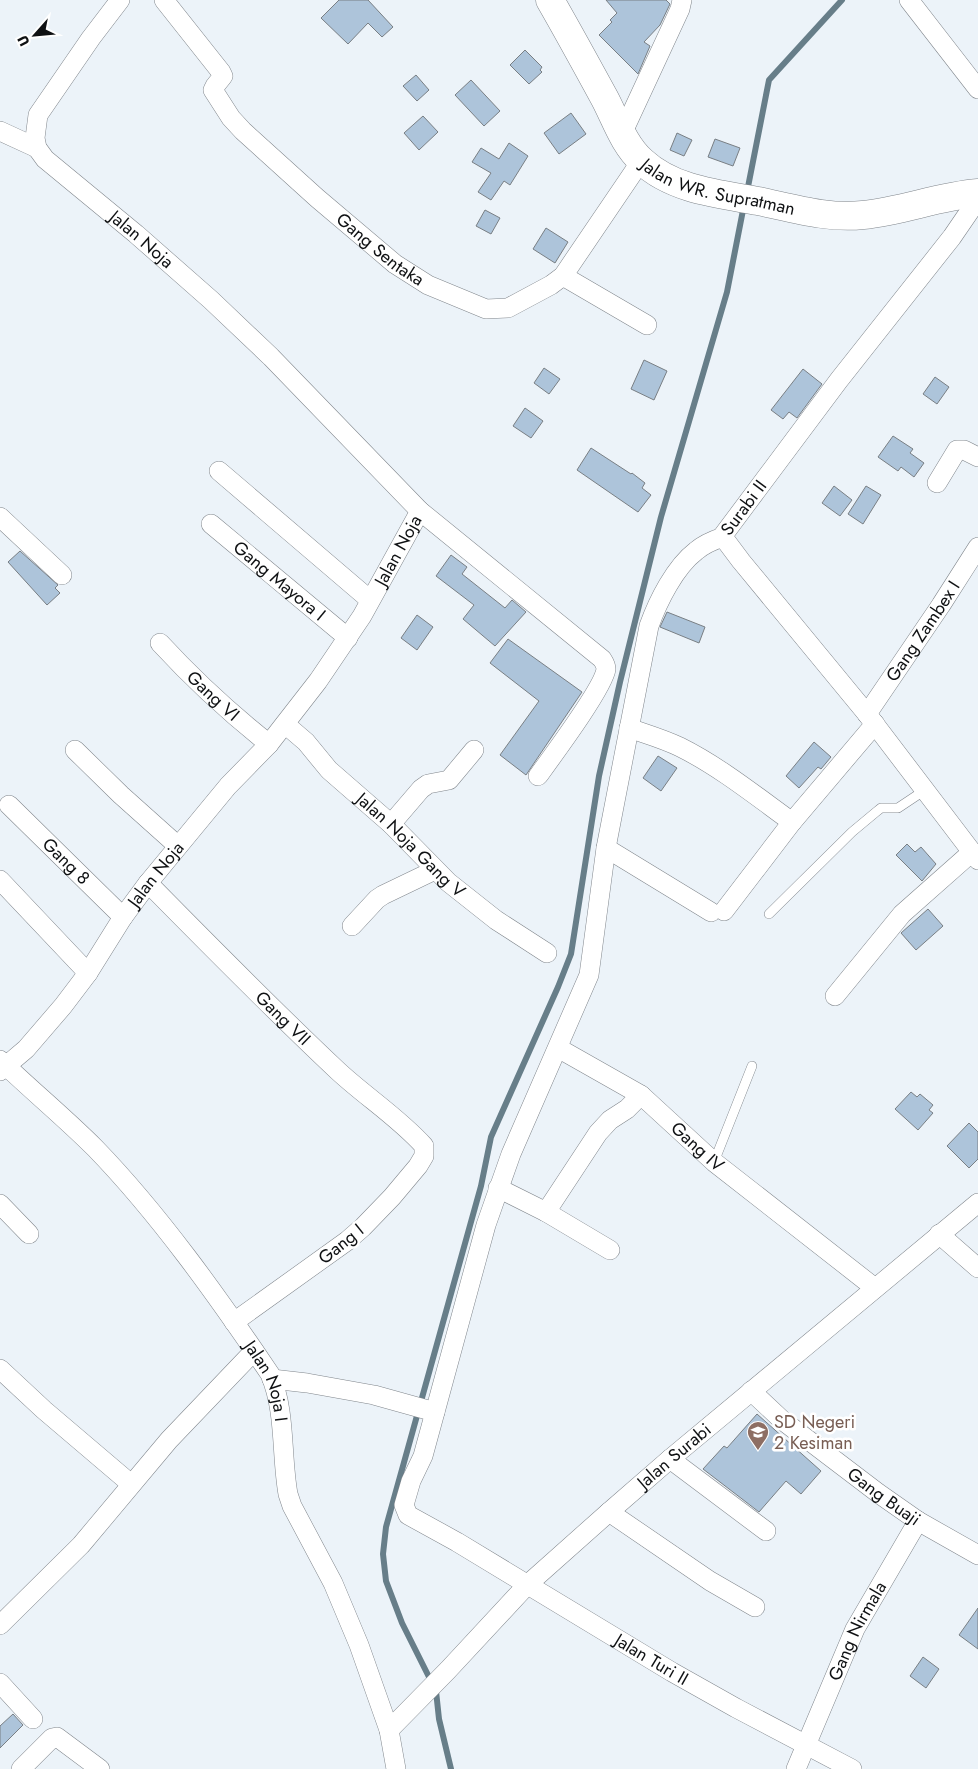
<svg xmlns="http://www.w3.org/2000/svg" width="978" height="1769" font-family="Jost,sans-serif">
<rect width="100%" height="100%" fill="#ecf3f9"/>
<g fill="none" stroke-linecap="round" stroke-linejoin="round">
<!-- stream -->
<g stroke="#677e89" stroke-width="6">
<polyline points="747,192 769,80 842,0"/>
<polyline points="451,1769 439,1719 436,1691 402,1623 386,1581 383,1554 386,1527 481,1186 491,1137 558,987 571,954 599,776 620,682 661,517 727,292 744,205"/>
</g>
</g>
<!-- building -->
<g fill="#adc4da" stroke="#797f84">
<polygon points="339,0 368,0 393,27 382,37 368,23 348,44 321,18"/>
<polygon points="606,0 666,0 670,4 660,25 644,42 650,46 638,74 599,35 612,22 610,20 617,13"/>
<polygon points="525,50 542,67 540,70 542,72 529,84 510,65"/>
<polygon points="416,75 429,90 417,101 403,86"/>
<polygon points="471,80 500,111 484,126 455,95"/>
<polygon points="571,113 586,134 559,154 544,133"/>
<polygon points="423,116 438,132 419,150 404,133"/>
<polygon points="677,133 692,140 684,156 670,150"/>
<polygon points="715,139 740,148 733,166 708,157"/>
<polygon points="509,143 528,156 510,185 504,181 491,200 478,192 491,173 472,162 481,148 499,159"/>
<polygon points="485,210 500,218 491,234 476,226"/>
<polygon points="546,228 568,242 555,263 533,249"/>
<polygon points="644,360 667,371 654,400 631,389"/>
<polygon points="544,368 560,379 549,394 534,383"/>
<polygon points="803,369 822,384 797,418 789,412 783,419 771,410"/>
<polygon points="935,377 949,387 937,404 923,394"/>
<polygon points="525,408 543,421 531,438 513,426"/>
<polygon points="893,436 913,449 910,453 924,463 914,477 901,467 898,471 878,457"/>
<polygon points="591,448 631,474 632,473 645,483 642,488 651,495 638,512 577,470"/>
<polygon points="834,486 852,500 840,516 822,503"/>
<polygon points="866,486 881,495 863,524 848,514"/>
<polygon points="20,551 58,585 55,588 60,593 47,605 8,562"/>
<polygon points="451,555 467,567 462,574 505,608 512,600 526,612 495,646 463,619 474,605 436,576"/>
<polygon points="667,612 705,627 699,643 660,627"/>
<polygon points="417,615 433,627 417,650 401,638"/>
<polygon points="508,639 582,692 526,775 500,755 539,701 490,663"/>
<polygon points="814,742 831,757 821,769 818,767 799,788 786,776"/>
<polygon points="658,756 677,768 661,791 643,778"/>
<polygon points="907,844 915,852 921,847 936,864 922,881 896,855"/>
<polygon points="928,909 943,926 916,950 901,933"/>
<polygon points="911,1092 917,1097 920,1094 933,1105 929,1110 933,1113 918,1130 895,1109"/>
<polygon points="969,1123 978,1132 978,1159 969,1168 947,1146"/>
<polygon points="757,1414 821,1471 801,1494 786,1481 759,1512 703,1469 724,1446 727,1448"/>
<polygon points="978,1608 978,1649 959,1635"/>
<polygon points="923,1657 939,1669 926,1688 910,1676"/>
<polygon points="13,1714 23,1725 0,1748 0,1726"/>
</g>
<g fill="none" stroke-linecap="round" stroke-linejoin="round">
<!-- service casing -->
<g stroke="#80868c" stroke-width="10">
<g id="service">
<polyline points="769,914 852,832 876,812 881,808 898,808 925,790"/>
<polyline points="714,1162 752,1066"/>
</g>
</g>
<!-- minor casing -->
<g stroke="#80868c" stroke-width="20">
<g id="minor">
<path id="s1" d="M120 0 91 38 38 115 35 138 37 148 45 159 136 234 211 300 271 357 420 511 602 659C604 662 606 665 606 669 604 687 551 758 538 776"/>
<path id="s2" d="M164 0 221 72 223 76 215 86 213 90 231 118 243 131 317 198 395 264 428 285 486 309 508 308 551 285 563 276 641 161"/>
<polyline points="909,0 978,89"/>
<polyline points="0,131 37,148"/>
<polyline points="622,134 680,9 682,0"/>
<polyline points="563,276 647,325"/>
<polyline points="219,471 370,600"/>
<polyline points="937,483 957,450 964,450 978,457"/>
<polyline points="0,517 62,575"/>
<path id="s3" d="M211 524 348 638"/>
<path id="s4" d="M723 537C714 540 704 544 696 551 675 567 658 601 649 626L606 848 589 975 511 1154 486 1225 423 1456 411 1481 404 1505 408 1515 457 1542 672 1672 736 1708 852 1769"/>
<path id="s5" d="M723 537 724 534 839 380 952 237 978 199"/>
<polyline points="723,537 741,561 867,714 978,860"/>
<path id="s6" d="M160 643C194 680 230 713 269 744"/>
<path id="s7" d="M867 714 941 605 978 547"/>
<path id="s8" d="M285 724 306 742 329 770 391 824 448 882 496 920 547 953"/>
<path d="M629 728C646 734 664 739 680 747 720 767 756 796 792 822"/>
<polyline points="75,750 121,795 178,846"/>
<path id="s9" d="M9 805 123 917"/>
<polyline points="391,824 421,789 428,784 449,780 474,750"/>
<polyline points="606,848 711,912"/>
<polyline points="0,880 88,973"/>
<path id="s10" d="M148 883C211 947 273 1010 338 1071 366 1097 399 1118 424 1146V1156L418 1166 392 1197 363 1227 347 1241 234 1322"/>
<polyline points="724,911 792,822 875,724"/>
<polyline points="352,926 377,899 383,895 435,870"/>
<polyline points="835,996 902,914 972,852"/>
<polyline points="558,1048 641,1095"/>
<path id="s11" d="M0 1060C31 1090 64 1117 95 1148 159 1214 218 1297 270 1374 286 1411 281 1455 288 1494L292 1506 333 1583 359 1645 389 1730 396 1769"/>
<path id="s12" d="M0 1071 26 1049 63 1006 88 973 123 917 148 883 228 786 269 744 318 681 362 616 420 511"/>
<polyline points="498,1188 546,1212 610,1250"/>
<polyline points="0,1204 29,1234"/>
<path id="s13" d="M546 1212 598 1133 610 1120 627 1109 641 1095 714 1162 875 1288"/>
<polyline points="939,1234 978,1268"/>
<polyline points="0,1369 44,1410 131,1484"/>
<polyline points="272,1379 307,1383 374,1395 435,1412"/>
<path id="s14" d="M751 1391 782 1420 878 1493 918 1521 978 1555"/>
<polyline points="670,1459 766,1531"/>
<polyline points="609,1512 710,1581 755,1607"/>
<polyline points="0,1625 81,1545 169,1440 254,1351"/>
<polyline points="0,1683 33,1719"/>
<path id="s15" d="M389 1730 448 1670 527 1585 609 1512 670 1459 978 1203"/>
<polyline points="21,1769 52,1738 57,1737 100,1769"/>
<path id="s16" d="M796 1769 855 1629 918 1521"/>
</g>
</g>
<!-- primary casing -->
<g stroke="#80868c" stroke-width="29">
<g id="primary">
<path id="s17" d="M550 0C569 33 587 66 605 99 616 120 624 145 642 161 673 190 719 194 758 201 792 208 828 219 863 215 903 211 939 196 978 193"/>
</g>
</g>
<!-- service -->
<use href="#service" stroke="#fff" stroke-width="9"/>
<!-- minor -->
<use href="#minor" stroke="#fff" stroke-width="19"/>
<!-- primary -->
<use href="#primary" stroke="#fff" stroke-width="28"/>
</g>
<!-- icons -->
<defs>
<g id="school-pin" transform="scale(1.125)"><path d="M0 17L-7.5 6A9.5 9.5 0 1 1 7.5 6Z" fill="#8d6e63" stroke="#fff"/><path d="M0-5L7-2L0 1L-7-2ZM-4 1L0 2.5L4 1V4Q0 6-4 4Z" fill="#fff"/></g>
</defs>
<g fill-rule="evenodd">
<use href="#school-pin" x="758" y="1432"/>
</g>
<g text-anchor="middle" stroke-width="5" stroke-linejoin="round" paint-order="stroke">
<!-- street labels -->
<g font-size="18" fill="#0f1113" stroke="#fff">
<text dy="6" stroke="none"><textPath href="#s17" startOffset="268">Jalan WR. Supratman</textPath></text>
<text dy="6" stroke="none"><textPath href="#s1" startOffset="314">Jalan Noja</textPath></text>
<text dy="6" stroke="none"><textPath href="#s2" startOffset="346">Gang Sentaka</textPath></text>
<text dy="6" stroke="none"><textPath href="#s5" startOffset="36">Surabi II</textPath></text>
<text dy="6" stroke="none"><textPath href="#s12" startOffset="658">Jalan Noja</textPath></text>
<text dy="6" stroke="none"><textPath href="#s3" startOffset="89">Gang Mayora I</textPath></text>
<text dy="6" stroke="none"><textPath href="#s7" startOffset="100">Gang Zambex I</textPath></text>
<text dy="6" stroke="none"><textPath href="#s6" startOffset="75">Gang VI</textPath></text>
<text dy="6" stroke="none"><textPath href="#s8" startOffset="175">Jalan Noja Gang V</textPath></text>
<text dy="6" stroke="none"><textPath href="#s9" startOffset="80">Gang 8</textPath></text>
<text dy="6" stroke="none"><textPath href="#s12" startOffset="252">Jalan Noja</textPath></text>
<text dy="6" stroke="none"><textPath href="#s10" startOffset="191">Gang VII</textPath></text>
<text dy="6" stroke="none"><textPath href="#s13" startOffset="229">Gang IV</textPath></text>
<text transform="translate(341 1244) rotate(-39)" y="6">Gang I</text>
<text dy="6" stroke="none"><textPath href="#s11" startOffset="421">Jalan Noja I</textPath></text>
<text dy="6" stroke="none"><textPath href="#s15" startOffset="396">Jalan Surabi</textPath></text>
<text dy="6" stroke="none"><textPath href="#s14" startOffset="170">Gang Buaji</textPath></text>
<text dy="6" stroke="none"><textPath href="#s16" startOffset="151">Gang Nirmala</textPath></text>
<text dy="6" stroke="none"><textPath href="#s4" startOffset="1331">Jalan Turi II</textPath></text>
</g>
<!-- education labels -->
<g font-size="18" fill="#785e54" stroke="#fff" text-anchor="start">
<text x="774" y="1428">SD Negeri<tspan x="774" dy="21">2 Kesiman</tspan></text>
</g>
</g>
<!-- north arrow -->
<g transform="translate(35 35) rotate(243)" stroke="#ffffff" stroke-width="4" paint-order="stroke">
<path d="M0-4L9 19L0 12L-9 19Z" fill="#0f1113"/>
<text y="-8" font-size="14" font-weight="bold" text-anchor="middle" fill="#0f1113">U</text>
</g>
</svg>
